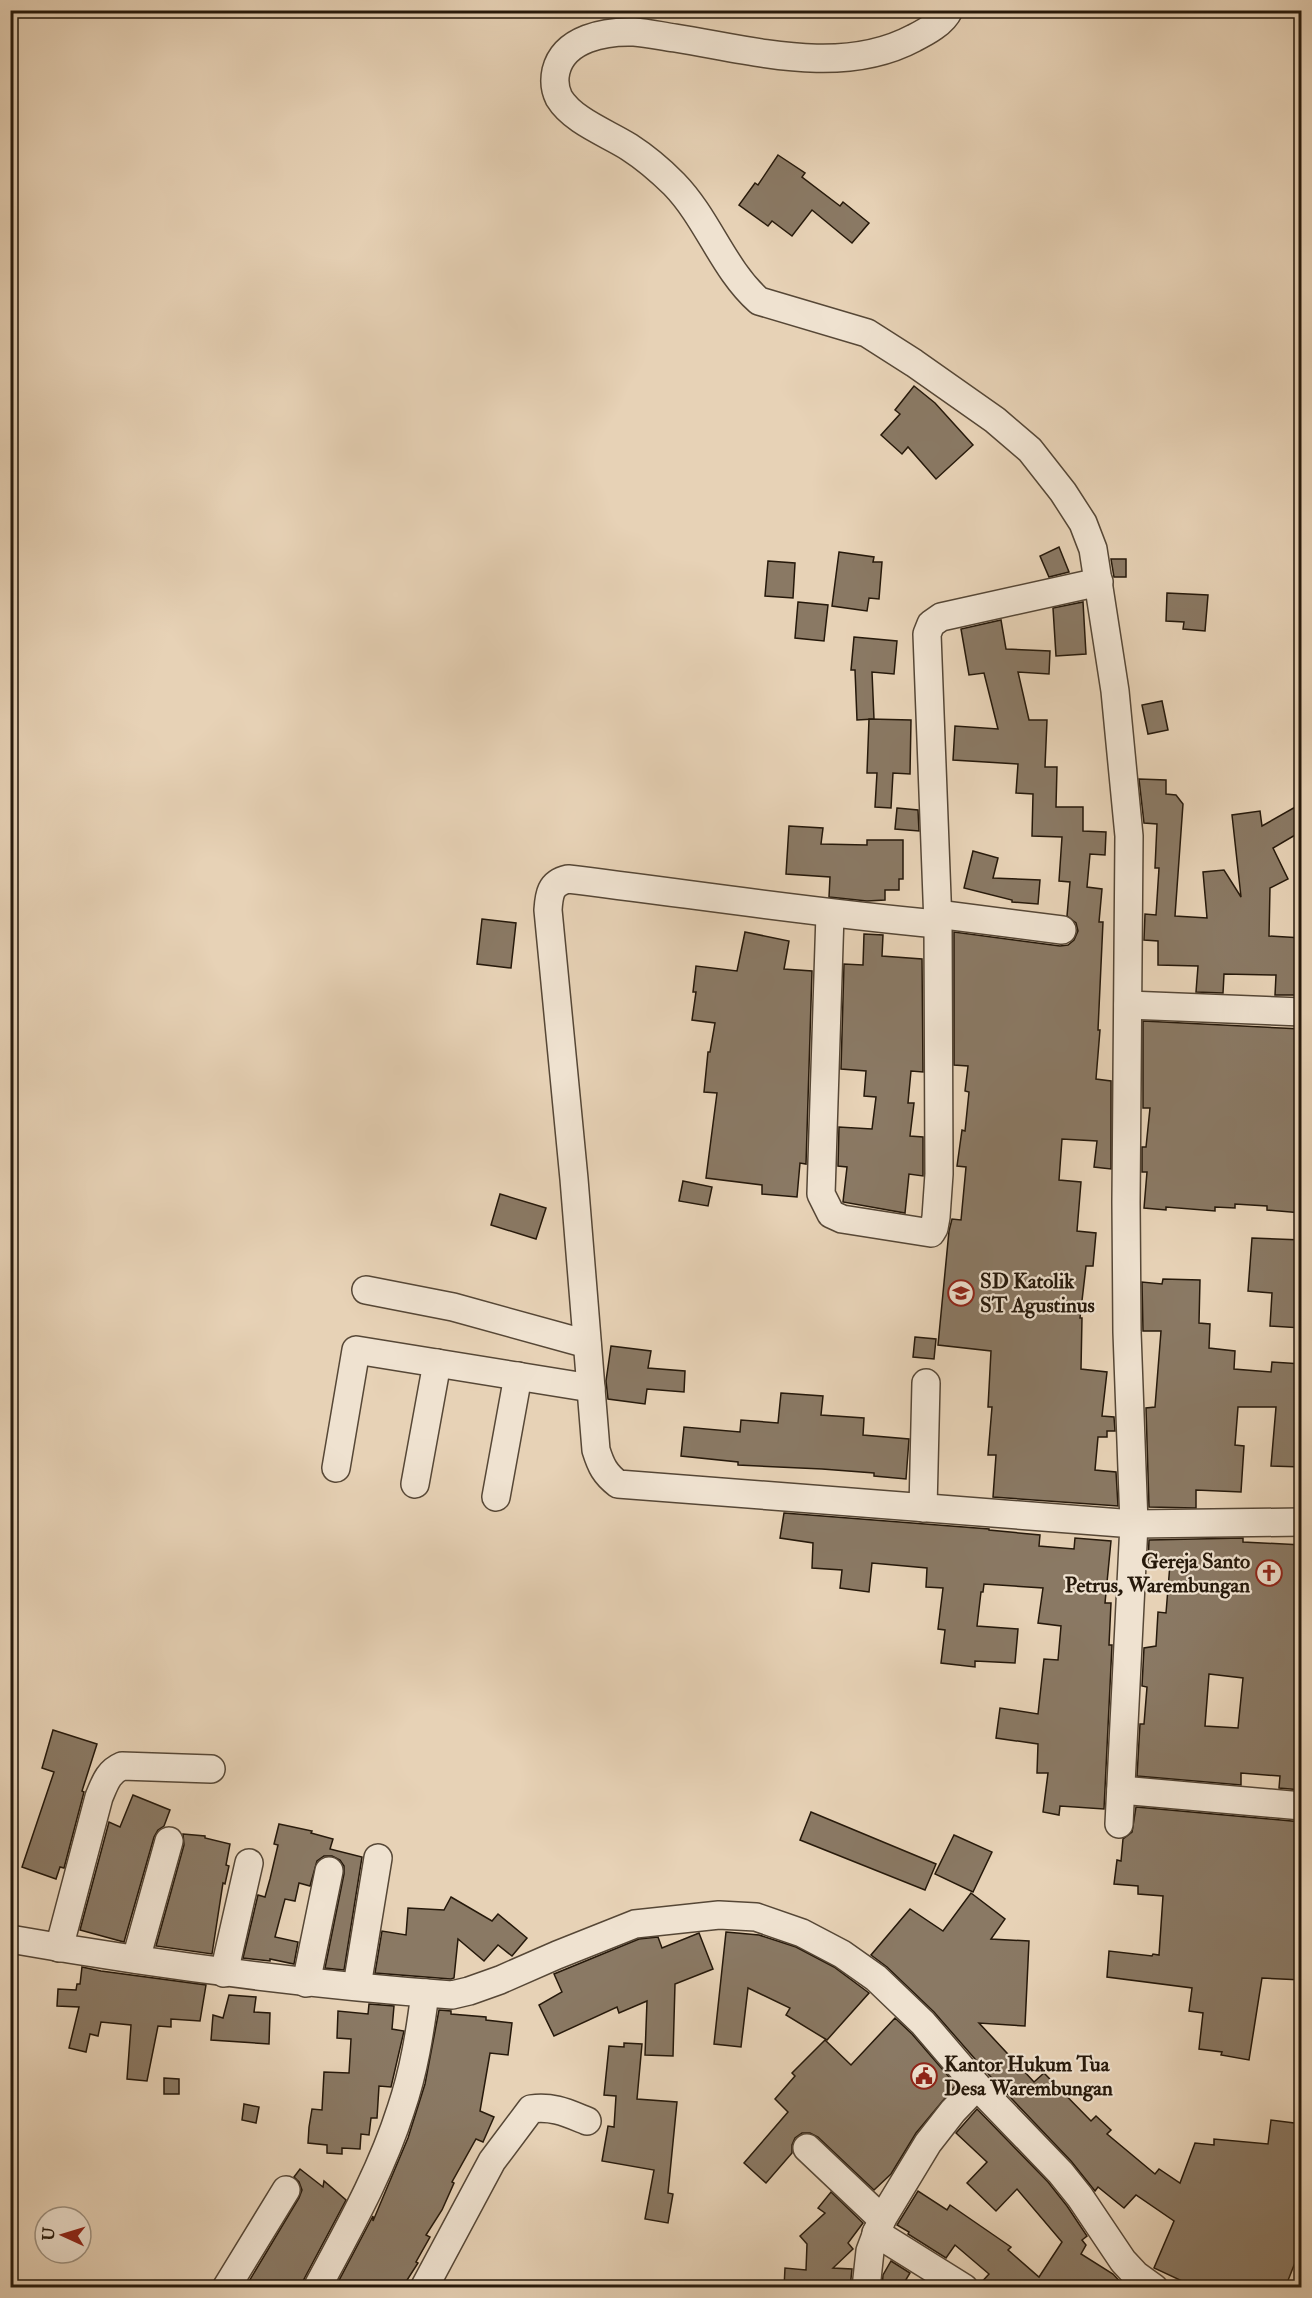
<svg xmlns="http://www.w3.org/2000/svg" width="1312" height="2298" font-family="'IM FELL Double Pica',serif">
<rect width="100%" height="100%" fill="#e7d2b6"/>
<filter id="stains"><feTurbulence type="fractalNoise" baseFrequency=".00333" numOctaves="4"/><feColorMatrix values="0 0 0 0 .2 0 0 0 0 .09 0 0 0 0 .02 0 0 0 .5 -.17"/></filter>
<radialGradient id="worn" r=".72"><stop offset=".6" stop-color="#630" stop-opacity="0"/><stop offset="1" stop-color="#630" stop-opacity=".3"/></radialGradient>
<!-- building -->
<g fill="#8a7964" stroke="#26190b" stroke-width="1.5" fill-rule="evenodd">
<polygon points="778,155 805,173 802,177 840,206 843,202 869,223 852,243 812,210 792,236 772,221 768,226 739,205 755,183 758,185"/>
<polygon points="914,386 935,403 973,445 936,479 908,447 902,454 881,435 900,414 895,410"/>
<polygon points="1059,547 1069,572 1049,577 1040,556"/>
<polygon points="839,552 874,557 873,562 882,562 879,599 869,598 867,611 832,606"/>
<polygon points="1111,559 1126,559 1126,577 1114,577"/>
<polygon points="768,561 795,563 793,598 765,596"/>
<polygon points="1167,593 1208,595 1205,631 1183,629 1184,622 1166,621"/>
<polygon points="798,602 828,605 824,641 795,638"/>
<polygon points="1083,602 1086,654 1056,656 1053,608"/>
<polygon points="1001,620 1006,649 1050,651 1049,674 1018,672 1029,720 1047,720 1045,767 1057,767 1056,807 1083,807 1083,831 1106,832 1105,855 1090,854 1087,887 1102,889 1099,922 1103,922 1098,1030 1100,1030 1096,1079 1111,1081 1111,1169 1094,1167 1097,1141 1062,1139 1059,1180 1081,1182 1077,1231 1096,1233 1093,1266 1086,1266 1080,1318 1082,1318 1081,1369 1107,1372 1102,1416 1114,1417 1115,1431 1107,1431 1107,1437 1098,1437 1095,1470 1116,1472 1118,1506 993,1497 996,1455 988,1455 992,1407 988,1407 991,1351 938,1345 949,1231 952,1219 961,1220 966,1167 957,1166 962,1130 965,1131 969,1092 965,1091 968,1066 954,1065 954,932 1060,946 1068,945 1074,940 1078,931 1076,923 1067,916 1070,882 1059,881 1062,837 1032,836 1033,794 1016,793 1018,764 953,760 955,726 998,729 984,673 969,675 961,629"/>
<polygon points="854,637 897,641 894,674 872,672 874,719 857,720 855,670 851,670"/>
<polygon points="1162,701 1168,730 1148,734 1142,705"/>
<polygon points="869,719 911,720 910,774 893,773 891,808 875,807 877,773 867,773"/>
<polygon points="1139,779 1166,780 1166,794 1176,795 1183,804 1175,916 1207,918 1203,872 1224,870 1241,897 1232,815 1260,811 1262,826 1297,806 1302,814 1302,831 1273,848 1288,879 1270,888 1269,936 1302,938 1301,995 1275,995 1276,975 1224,974 1223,993 1196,992 1198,966 1158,965 1158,941 1144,940 1145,914 1156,915 1159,868 1155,868 1157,824 1144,823"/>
<polygon points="897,808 918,810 919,831 895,829"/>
<polygon points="789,826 823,828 821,844 867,845 867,840 903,840 903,879 899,879 899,890 885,890 885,900 867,901 829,897 830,877 786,874"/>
<polygon points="973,851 998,858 993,878 1040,880 1038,904 1012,902 1012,900 964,888"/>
<polygon points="482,919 516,923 511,968 477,964"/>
<polygon points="745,932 789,941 784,969 812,971 806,1164 800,1163 797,1197 762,1194 762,1185 706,1178 717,1093 704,1092 708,1052 710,1052 715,1023 692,1020 696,992 693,992 696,966 737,971"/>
<polygon points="864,934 883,935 882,956 922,959 923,1072 911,1071 908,1103 914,1103 910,1136 923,1137 923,1176 909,1174 905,1213 843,1202 847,1167 838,1166 839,1127 872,1129 876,1097 864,1096 866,1071 841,1069 844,964 863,965"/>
<polygon points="1143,1021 1302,1029 1302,1213 1267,1210 1267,1206 1235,1204 1235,1208 1215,1207 1215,1211 1166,1207 1166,1210 1144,1208 1147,1172 1142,1172 1142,1147 1146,1147 1150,1108 1143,1108"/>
<polygon points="683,1181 712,1187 708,1206 679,1201"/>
<polygon points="500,1194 546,1208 536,1239 491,1225"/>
<polygon points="1252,1238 1302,1240 1302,1328 1270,1326 1272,1293 1248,1291"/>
<polygon points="1163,1279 1200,1280 1199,1323 1210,1324 1209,1348 1235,1351 1234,1369 1271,1372 1272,1362 1302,1364 1302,1467 1271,1466 1276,1407 1238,1407 1235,1445 1244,1446 1241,1492 1196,1490 1196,1508 1149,1507 1146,1408 1155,1407 1161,1331 1143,1331 1142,1282 1162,1284"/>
<polygon points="915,1337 936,1339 934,1359 913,1357"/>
<polygon points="611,1346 651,1351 648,1368 685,1371 684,1392 647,1389 645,1404 608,1399 606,1381"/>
<polygon points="781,1393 823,1396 821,1415 864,1418 863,1435 909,1439 906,1479 874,1476 874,1473 822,1469 738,1465 738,1462 681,1456 684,1427 740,1432 741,1420 778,1423"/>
<polygon points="784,1513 989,1529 989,1530 1040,1535 1039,1546 1074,1549 1075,1538 1111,1541 1105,1603 1111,1603 1109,1645 1112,1645 1104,1809 1060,1806 1059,1815 1043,1812 1048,1773 1037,1773 1038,1744 996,1738 1000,1708 1038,1714 1044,1659 1058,1660 1061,1626 1038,1623 1043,1588 984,1584 983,1592 981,1592 977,1626 1018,1629 1015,1663 975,1661 975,1667 941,1663 945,1630 938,1629 943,1588 926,1587 927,1568 872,1563 869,1592 840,1588 842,1570 812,1568 813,1543 780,1538"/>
<path d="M1243 1538V1542L1302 1545V1790L1279 1788 1280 1776 1241 1773V1785L1137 1776 1140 1724H1144L1147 1687 1142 1686 1144 1648 1156 1646 1158 1612 1166 1613 1170 1564H1148L1149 1540ZM1209 1674 1243 1678 1238 1728 1205 1726Z"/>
<polygon points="53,1730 97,1744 82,1791 84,1792 64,1868 60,1867 56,1879 22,1867 54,1772 42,1768"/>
<polygon points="133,1795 170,1810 164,1826 158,1830 154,1837 124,1942 80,1930 109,1822 120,1827"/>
<polygon points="1136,1807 1302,1822 1302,1980 1262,1978 1249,2060 1221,2055 1222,2052 1199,2049 1203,2013 1189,2011 1192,1988 1107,1977 1109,1951 1152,1956 1153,1954 1159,1955 1163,1896 1138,1894 1138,1886 1114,1884 1117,1860 1121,1861 1123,1839 1132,1832"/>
<polygon points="811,1812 936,1864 925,1890 800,1840"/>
<polygon points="279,1824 312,1831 311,1833 333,1839 330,1849 362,1857 344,1970 325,1968 344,1874 344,1866 340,1860 332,1856 324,1856 317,1861 310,1886 299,1883 295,1901 285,1899 275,1937 298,1942 294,1964 270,1959 270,1961 243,1958 258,1895 265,1897 270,1879 278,1845 274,1844"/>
<polygon points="183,1834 205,1836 205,1838 230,1844 226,1865 229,1866 225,1884 223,1883 212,1954 156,1946 184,1845"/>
<polygon points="954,1835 992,1852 973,1892 935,1874"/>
<polygon points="971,1893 1005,1919 991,1939 1029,1941 1025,2026 979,2023 1034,2082 1044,2073 1091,2121 1096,2116 1111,2130 1107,2134 1155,2174 1159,2169 1180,2183 1195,2143 1214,2145 1214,2139 1268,2144 1271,2120 1302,2124 1302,2245 1285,2288 1197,2288 1154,2268 1174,2221 1136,2195 1124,2208 1098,2187 1095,2191 1071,2161 989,2075 934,2012 887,1967 871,1955 910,1909 943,1931"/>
<polygon points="451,1897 492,1921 498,1914 527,1938 512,1956 498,1945 484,1961 458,1939 454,1978 451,1979 375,1973 382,1931 406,1935 408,1908 444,1910"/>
<polygon points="726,1932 759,1935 796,1947 834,1967 869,1993 827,2040 786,2015 790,2008 748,1988 741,2047 714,2044"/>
<polygon points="699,1933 713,1969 675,1984 673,2056 645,2055 647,2001 619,2013 617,2007 554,2036 539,2005 562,1992 554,1974 639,1939 658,1937 662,1948"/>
<polygon points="82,1967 101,1971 206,1985 200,2021 171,2019 171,2027 158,2026 147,2081 127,2079 131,2025 101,2022 98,2036 90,2034 86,2052 69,2048 79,2007 57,2006 58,1989 76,1990 77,1984 80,1984"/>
<polygon points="229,1995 256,1997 254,2012 270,2013 269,2044 211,2040 213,2015 223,2018"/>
<polygon points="369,2004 394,2006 392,2029 404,2031 391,2087 379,2086 377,2118 371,2118 369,2135 361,2134 360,2149 342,2148 342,2154 327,2153 327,2145 308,2143 309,2127 312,2109 322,2110 324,2072 349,2073 351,2039 337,2038 338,2011 368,2014"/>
<polygon points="439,2010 451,2011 451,2014 486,2017 486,2020 512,2023 508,2055 490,2053 480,2111 494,2117 483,2142 476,2139 452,2182 454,2183 442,2210 426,2235 430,2237 416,2262 418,2263 402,2288 335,2288 373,2216 373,2221 408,2138 425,2084"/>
<polygon points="895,2018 912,2034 956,2085 916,2133 891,2174 874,2190 818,2137 810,2133 802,2133 795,2138 792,2145 792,2153 766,2183 744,2163 788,2112 775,2099 795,2076 792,2073 825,2040 851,2065"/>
<polygon points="624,2043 642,2044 637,2099 677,2102 668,2193 673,2194 668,2223 645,2219 654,2170 602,2161 608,2126 614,2127 616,2096 604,2095 609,2046 624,2047"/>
<polygon points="164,2078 179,2079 179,2094 164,2094"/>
<polygon points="244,2104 259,2107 256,2123 242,2120"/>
<polygon points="977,2109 1048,2182 1067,2206 1087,2236 1082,2240 1086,2245 1081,2254 1113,2274 1126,2288 980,2288 979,2285 989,2274 955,2245 946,2258 908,2234 909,2232 897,2225 918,2191 947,2210 950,2205 1011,2247 1008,2250 1039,2277 1062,2242 1017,2189 996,2211 967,2183 987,2162 956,2133"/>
<polygon points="300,2169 323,2187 324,2181 346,2200 303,2281 301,2288 245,2288 299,2198 302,2190 299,2182 294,2177"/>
<polygon points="831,2192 863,2223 848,2243 853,2249 833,2268 852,2269 850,2288 784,2288 785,2268 806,2270 807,2244 800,2236 825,2213 818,2208"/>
<polygon points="891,2261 910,2273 901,2288 882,2288 883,2275"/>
</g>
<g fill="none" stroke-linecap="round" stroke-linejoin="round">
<!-- minor casing -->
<g stroke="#564736" stroke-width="30">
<g id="minor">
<path d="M949 10C943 23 926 32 914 38 841 77 752 50 675 38 661 36 648 33 634 32 606 31 564 38 556 71 554 80 555 90 559 98 573 121 607 133 629 147 646 158 660 170 674 184 708 219 723 269 759 301L867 333 914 363 995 420 1030 450 1063 492 1083 523 1093 549 1115 691 1129 836 1126 1202 1127 1332 1134 1524 1302 1522"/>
<polyline points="830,914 821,1194 831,1214 842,1219 931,1233 934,1228 936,1217 939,1174 938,924 927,634 931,624 941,617 1099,582"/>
<polyline points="937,914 1062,930"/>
<path d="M938 924C814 913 691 894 568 879 550 883 549 895 548 910L574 1179 596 1450C601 1466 605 1474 618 1484L1134 1524 1119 1824"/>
<polyline points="1128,1005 1302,1012"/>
<polyline points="366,1290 453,1307 587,1344"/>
<polyline points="336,1468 356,1350 591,1388"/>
<polyline points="415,1484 437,1363"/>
<polyline points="496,1497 518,1376"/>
<polyline points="923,1508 926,1383"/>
<polyline points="1121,1790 1302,1806"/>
<path d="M10 1939C157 1965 304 1984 452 1995L469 1991 500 1980 557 1955 635 1924 719 1915 756 1917 802 1933 842 1954 876 1978 923 2023 977 2086 1060 2172 1080 2197 1123 2261 1136 2275 1154 2288"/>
<path d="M59 1948 99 1797C105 1783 108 1772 122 1766L211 1769"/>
<polyline points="136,1959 169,1841"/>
<polyline points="224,1973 249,1863"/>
<polyline points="306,1983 329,1871"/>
<polyline points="357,1986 378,1858"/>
<polyline points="807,2148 882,2219"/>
<polyline points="876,2233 964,2288"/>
<polyline points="226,2288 286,2190"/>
<path d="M317 2288C348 2230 381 2172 401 2109 414 2071 420 2032 425 1993"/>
<path d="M424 2288 492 2161 531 2109C553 2106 567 2113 587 2121"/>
<polyline points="866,2288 870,2251 882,2219 928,2143 953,2111 977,2086"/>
</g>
</g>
<!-- minor -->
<use href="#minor" stroke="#efe2d0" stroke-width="27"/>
</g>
<!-- icons -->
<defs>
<g id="school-ring" transform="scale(1.35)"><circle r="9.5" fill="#efe2d0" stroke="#8f2418" stroke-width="1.5"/><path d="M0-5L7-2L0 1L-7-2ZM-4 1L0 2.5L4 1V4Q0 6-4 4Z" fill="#8f2418"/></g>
<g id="church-ring" transform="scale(1.35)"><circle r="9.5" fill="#efe2d0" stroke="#8f2418" stroke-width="1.5"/><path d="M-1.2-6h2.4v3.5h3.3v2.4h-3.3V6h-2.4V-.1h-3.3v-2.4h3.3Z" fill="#8f2418"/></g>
<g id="civic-ring" transform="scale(1.35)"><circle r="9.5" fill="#efe2d0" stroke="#8f2418" stroke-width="1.5"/><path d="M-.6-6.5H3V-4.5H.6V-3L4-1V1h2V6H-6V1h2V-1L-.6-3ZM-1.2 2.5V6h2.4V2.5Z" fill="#8f2418"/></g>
</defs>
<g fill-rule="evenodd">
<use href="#school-ring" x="961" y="1293"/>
<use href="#church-ring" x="1269" y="1573"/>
<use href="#civic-ring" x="924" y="2076"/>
</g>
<g text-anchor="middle" stroke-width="4.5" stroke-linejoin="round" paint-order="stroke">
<!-- poi labels -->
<g font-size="21" font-weight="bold" fill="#26190b" stroke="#efe2d0" text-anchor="start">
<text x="980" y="1288">SD Katolik<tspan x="980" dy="24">ST Agustinus</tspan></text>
<text x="1250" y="1568" text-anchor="end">Gereja Santo<tspan x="1250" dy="24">Petrus, Warembungan</tspan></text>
<text x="944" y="2071">Kantor Hukum Tua<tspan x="944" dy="24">Desa Warembungan</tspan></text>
</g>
</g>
<!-- margin -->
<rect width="1312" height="2298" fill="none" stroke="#e7d2b6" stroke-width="36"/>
<rect x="12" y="12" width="1288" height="2274" fill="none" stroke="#26190b" stroke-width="3"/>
<rect x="18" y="18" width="1276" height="2262" fill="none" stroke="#26190b" stroke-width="1.5"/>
<!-- north arrow -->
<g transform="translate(63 2235) rotate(274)"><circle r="28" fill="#efe2d0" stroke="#9f9281" stroke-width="1.5"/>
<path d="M0-4.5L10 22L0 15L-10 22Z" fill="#8f2418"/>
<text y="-9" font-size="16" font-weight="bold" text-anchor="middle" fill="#26190b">U</text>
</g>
<rect width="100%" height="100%" filter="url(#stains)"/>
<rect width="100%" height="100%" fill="url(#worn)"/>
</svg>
